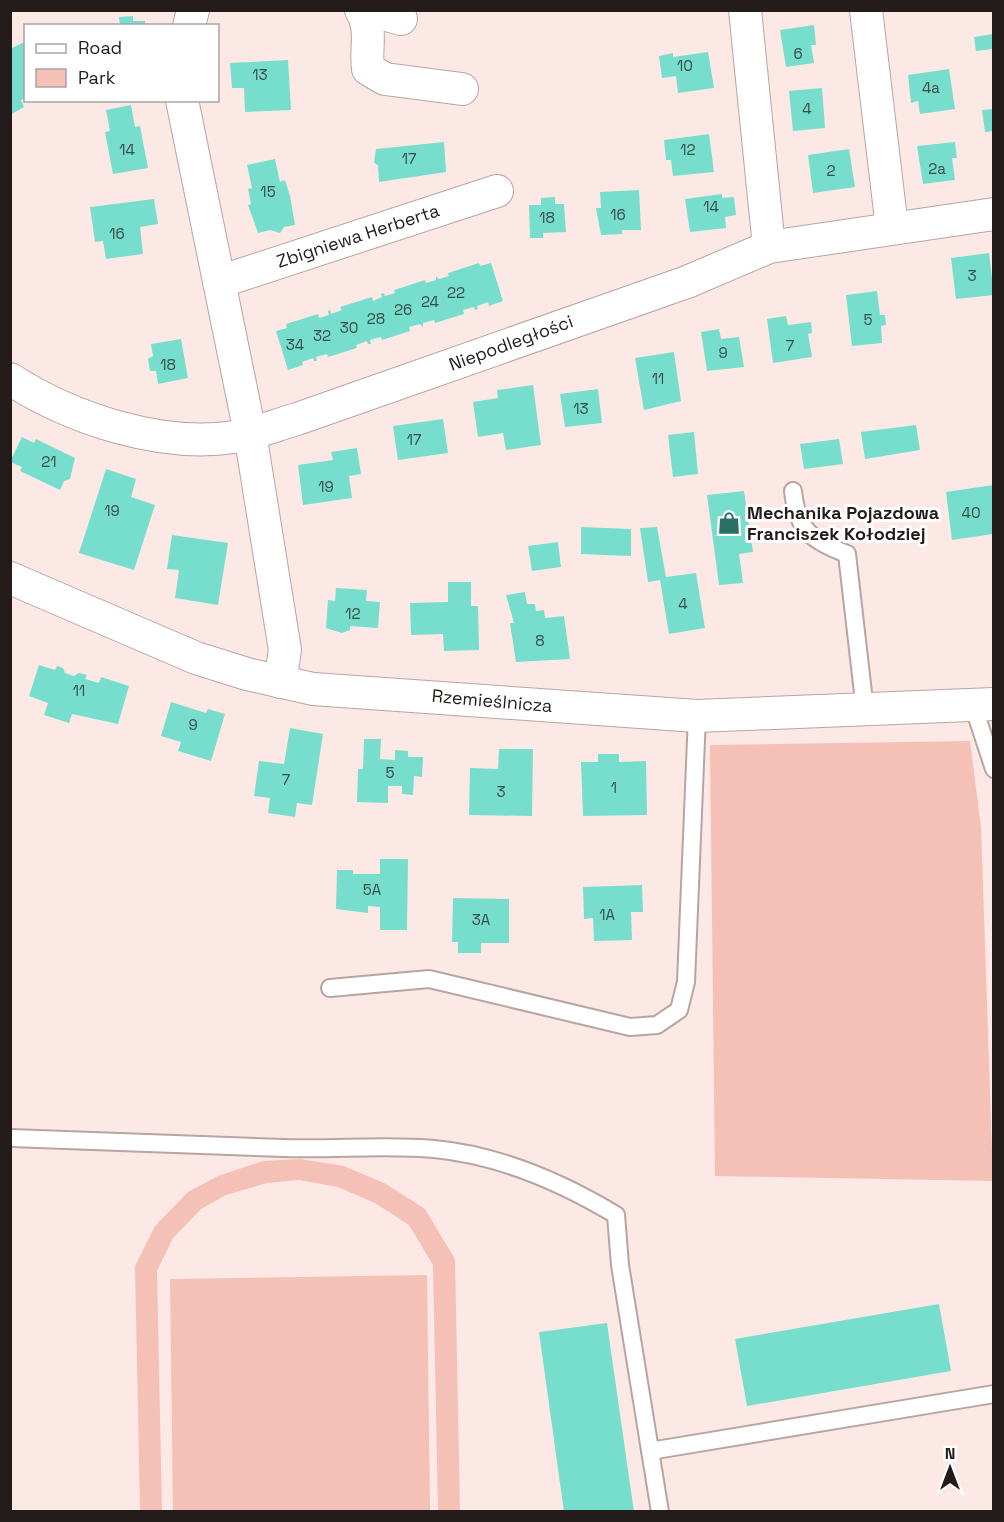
<svg xmlns="http://www.w3.org/2000/svg" width="1004" height="1522" font-family="'Space Grotesk',sans-serif">
<rect width="100%" height="100%" fill="#fce9e6"/>
<!-- green -->
<g fill="#f5c0b5">
<polygon points="970,741 981,827 993,1181 715,1176 710,745"/>
<polygon points="300,1159 344,1166 386,1184 425,1209 455,1259 460,1511 438,1511 433,1265 409,1225 375,1203 338,1187 299,1180 267,1183 226,1195 201,1209 173,1238 157,1271 162,1511 140,1511 135,1266 155,1226 188,1192 218,1176 263,1161"/>
<polygon points="427,1275 430,1511 173,1511 170,1279"/>
</g>
<!-- building -->
<g fill="#77decd">
<polygon points="133,16 133,21 145,21 145,26 120,26 119,17"/>
<polygon points="814,25 816,45 811,45 814,63 786,67 780,30"/>
<polygon points="993,34 993,49 976,51 974,37"/>
<polygon points="24,42 26,98 21,100 24,107 10,115 10,49"/>
<polygon points="708,52 714,88 678,93 676,76 662,78 659,56 673,53 673,57"/>
<polygon points="288,60 291,110 245,112 244,88 232,88 230,63"/>
<polygon points="949,69 955,109 920,114 918,101 911,103 908,75"/>
<polygon points="822,88 825,128 793,131 789,91"/>
<polygon points="131,105 135,127 140,126 148,168 113,174 105,132 110,131 106,110"/>
<polygon points="993,109 993,131 985,132 982,110"/>
<polygon points="709,134 714,172 673,176 671,160 666,160 664,140"/>
<polygon points="444,142 446,172 379,182 378,165 374,163 376,149"/>
<polygon points="955,142 957,158 952,158 955,180 923,184 917,146"/>
<polygon points="849,149 855,187 813,193 808,155"/>
<polygon points="275,159 280,182 285,180 290,196 295,225 284,227 280,233 270,230 258,233 248,205 251,204 248,189 252,188 247,165"/>
<polygon points="639,190 641,230 622,230 622,234 601,235 596,208 601,208 600,192"/>
<polygon points="722,194 722,198 734,197 736,215 725,217 726,228 690,232 685,199"/>
<polygon points="555,197 555,204 564,204 566,232 543,233 543,238 530,238 529,205 541,205 541,198"/>
<polygon points="154,199 158,224 140,227 143,254 106,259 103,241 95,242 90,207"/>
<polygon points="989,253 994,295 956,299 951,258"/>
<polygon points="479,263 480,266 491,263 503,301 489,306 488,302 477,306 478,309 475,310 474,307 463,310 464,314 435,323 434,320 423,323 423,327 420,324 409,327 410,331 382,340 381,337 370,340 371,344 368,344 367,341 356,345 357,348 328,357 327,354 316,357 317,361 314,361 313,358 302,362 303,365 288,370 276,331 287,328 286,324 318,314 319,318 329,315 328,311 330,310 331,314 342,310 340,307 372,297 373,301 382,297 381,294 384,293 385,296 395,293 394,290 425,280 426,283 436,280 436,276 439,279 449,276 448,273"/>
<polygon points="877,291 880,315 885,315 886,325 881,326 882,343 852,346 846,295"/>
<polygon points="786,316 788,325 811,322 812,333 808,334 812,357 773,363 767,319"/>
<polygon points="719,329 721,339 739,337 744,367 707,371 701,332"/>
<polygon points="181,339 188,378 158,384 156,371 150,371 148,359 153,356 151,344"/>
<polygon points="674,352 681,401 644,410 635,358"/>
<polygon points="533,385 541,445 506,450 503,433 478,437 473,402 498,398 497,390"/>
<polygon points="598,389 602,423 565,427 560,394"/>
<polygon points="443,419 448,453 398,460 393,426"/>
<polygon points="916,425 920,450 865,459 861,432"/>
<polygon points="694,432 698,474 673,477 668,435"/>
<polygon points="22,437 34,443 36,439 75,458 70,479 64,481 60,490 20,471 22,467 10,462"/>
<polygon points="839,439 843,464 804,469 800,444"/>
<polygon points="357,448 361,474 349,476 352,498 303,505 298,465 333,460 331,452"/>
<polygon points="106,469 136,479 131,497 155,505 134,570 79,553"/>
<polygon points="993,485 993,534 952,540 946,492"/>
<polygon points="744,491 753,552 739,554 743,583 719,585 707,495"/>
<polygon points="581,527 631,529 631,556 581,554"/>
<polygon points="657,527 666,577 696,573 705,628 669,634 660,580 648,582 640,528"/>
<polygon points="172,535 228,543 218,605 175,598 179,570 167,569"/>
<polygon points="558,542 561,567 532,571 528,546"/>
<polygon points="448,582 471,582 471,606 478,606 479,650 444,651 443,634 411,635 410,603 448,602"/>
<polygon points="336,588 367,590 366,601 380,602 378,628 350,626 350,630 342,633 326,628 328,600 335,601"/>
<polygon points="525,592 527,604 535,604 536,611 544,610 545,618 564,616 570,659 516,662 510,623 514,623 506,595"/>
<polygon points="39,665 55,670 57,666 63,668 65,673 74,676 79,673 87,675 85,679 99,683 101,677 129,686 118,724 72,714 69,723 44,715 48,703 29,696"/>
<polygon points="171,702 206,713 208,709 225,714 211,761 178,751 181,742 161,736"/>
<polygon points="290,728 323,734 312,805 297,803 295,817 268,813 270,798 254,796 259,761 284,764"/>
<polygon points="364,739 381,739 380,759 395,760 395,750 408,751 408,757 423,757 422,777 414,776 413,795 402,794 402,786 388,786 388,803 357,802 358,769 363,769"/>
<polygon points="499,749 533,749 532,816 469,815 470,768 498,769"/>
<polygon points="598,754 619,754 619,762 646,761 647,815 583,816 581,762 598,762"/>
<polygon points="380,859 408,859 407,930 380,930 380,907 368,906 368,913 336,909 337,870 353,870 353,874 380,874"/>
<polygon points="642,885 643,912 631,912 632,940 594,941 593,918 584,919 583,887"/>
<polygon points="453,898 509,899 509,943 481,943 481,953 458,953 458,942 452,942"/>
<polygon points="939,1304 951,1371 747,1406 735,1339"/>
<polygon points="607,1323 634,1512 564,1512 539,1332"/>
</g>
<g fill="none" stroke-linecap="round" stroke-linejoin="round">
<!-- lane casing -->
<g stroke="#b7a5a2" stroke-width="20">
<g id="lane">
<path d="M793 491C797 530 811 540 847 554L865 710"/>
<polyline points="973,705 994,769"/>
<polyline points="330,988 429,979 630,1027 657,1025 679,1010 686,982 697,716"/>
<path d="M11 1138C102 1142 193 1145 284 1148 333 1150 385 1144 434 1149 499 1155 561 1182 616 1215L620 1265 660 1512"/>
<polyline points="650,1451 994,1394"/>
</g>
</g>
<!-- street casing -->
<g stroke="#b7a5a2" stroke-width="34">
<g id="street">
<path d="M361 10C373 29 365 49 368 69L385 79 462 89"/>
<polyline points="369,10 401,19"/>
<polyline points="745,10 769,247"/>
<polyline points="866,10 892,228"/>
<polyline points="189,26 193,10"/>
<polyline points="182,100 250,433 285,650 280,682"/>
<polyline points="219,282 497,191"/>
<path d="M10 379C72 419 161 448 234 437 255 434 276 425 297 419L687 282 769 247 994 214"/>
<polyline points="10,578 196,658 247,674 313,689 697,716 994,704"/>
</g>
</g>
<!-- lane -->
<use href="#lane" stroke="#fff" stroke-width="16"/>
<!-- street -->
<use href="#street" stroke="#fff" stroke-width="32"/>
</g>
<!-- icons -->
<defs>
<g id="shop-bare" transform="scale(1.8)"><path d="M-5-2.5h2.3a2.7 3.5 0 0 1 5.4 0H5L5.5 6h-11ZM-1.5-2.5h3a1.5 2.3 0 0 0-3 0Z" fill="#2a7065" stroke="#fff" stroke-width="2.5" paint-order="stroke"/></g>
</defs>
<g fill-rule="evenodd">
<use href="#shop-bare" x="729" y="523"/>
</g>
<g text-anchor="middle" stroke-width="6" stroke-linejoin="round" paint-order="stroke">
<!-- number labels -->
<g font-size="15" fill="#384c48">
<text x="798" y="59">6</text>
<text x="685" y="71">10</text>
<text x="260" y="80">13</text>
<text x="931" y="93">4a</text>
<text x="807" y="114">4</text>
<text x="127" y="155">14</text>
<text x="688" y="155">12</text>
<text x="409" y="164">17</text>
<text x="937" y="174">2a</text>
<text x="831" y="176">2</text>
<text x="268" y="197">15</text>
<text x="711" y="212">14</text>
<text x="618" y="220">16</text>
<text x="547" y="223">18</text>
<text x="117" y="239">16</text>
<text x="972" y="281">3</text>
<text x="456" y="298">22</text>
<text x="430" y="307">24</text>
<text x="403" y="315">26</text>
<text x="376" y="324">28</text>
<text x="868" y="325">5</text>
<text x="349" y="333">30</text>
<text x="322" y="341">32</text>
<text x="295" y="350">34</text>
<text x="790" y="351">7</text>
<text x="723" y="358">9</text>
<text x="168" y="370">18</text>
<text x="658" y="384">11</text>
<text x="581" y="414">13</text>
<text x="414" y="445">17</text>
<text x="49" y="467">21</text>
<text x="326" y="492">19</text>
<text x="112" y="516">19</text>
<text x="971" y="518">40</text>
<text x="683" y="609">4</text>
<text x="353" y="619">12</text>
<text x="540" y="646">8</text>
<text x="79" y="696">11</text>
<text x="193" y="730">9</text>
<text x="390" y="778">5</text>
<text x="286" y="785">7</text>
<text x="614" y="793">1</text>
<text x="501" y="797">3</text>
<text x="372" y="895">5A</text>
<text x="607" y="920">1A</text>
<text x="481" y="925">3A</text>
</g>
<!-- street labels -->
<g font-size="18" fill="#231c1b" stroke="#fff">
<text transform="translate(358 236) rotate(-18)" y="6">Zbigniewa Herberta</text>
<text transform="translate(511 343) rotate(-20)" y="6">Niepodległości</text>
<text transform="translate(492 701) rotate(5)" y="6">Rzemieślnicza</text>
</g>
<!-- poi labels -->
<g font-size="18" font-weight="bold" fill="#231c1b" stroke="#fff" text-anchor="start">
<text x="747" y="519">Mechanika Pojazdowa<tspan x="747" dy="21">Franciszek Kołodziej</tspan></text>
</g>
</g>
<!-- border -->
<rect width="1004" height="1522" fill="none" stroke="#231c1b" stroke-width="24"/>
<!-- legend -->
<rect x="24" y="24" width="195" height="78" fill="#ffffff" stroke="#a7a4a4" stroke-width="1.5"/>
<rect x="36" y="44" width="30" height="9" fill="#ffffff" stroke="#a7a4a4" stroke-width="1.5"/>
<text x="78" y="54" font-size="18" fill="#231c1b">Road</text>
<rect x="36" y="69" width="30" height="18" fill="#f5c0b5" stroke="#a7a4a4" stroke-width="1.5"/>
<text x="78" y="84" font-size="18" fill="#231c1b">Park</text>
<!-- north arrow -->
<g transform="translate(950 1468)" stroke="#ffffff" stroke-width="4.5" paint-order="stroke">
<path d="M0-4.5L10 22L0 15L-10 22Z" fill="#231c1b"/>
<text y="-9" font-size="16" font-weight="bold" text-anchor="middle" fill="#231c1b">N</text>
</g>
</svg>
